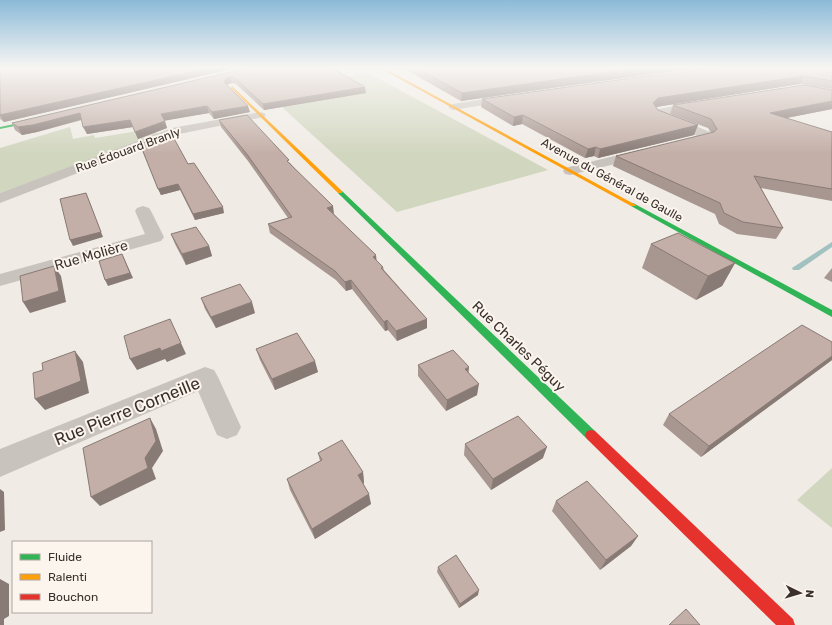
<svg xmlns="http://www.w3.org/2000/svg" width="832" height="625" font-family="Rubik,sans-serif">
<rect width="100%" height="100%" fill="#f0ebe5"/>
<!-- green -->
<g fill="#d1d6bf">
<polygon points="368,73 548,170 397,212 261,88"/>
<polygon points="70,127 73,139 94,135 95,138 156,128 156,133 162,133 0,193 0,148"/>
<polygon points="832,468 832,528 797,500"/>
</g>
<g fill="none" stroke-linecap="round" stroke-linejoin="round">
<!-- stream -->
<polygon fill="#a1c2c1" fill-rule="evenodd" points="832,242 832,247 799,270 793,270 792,268"/>
<!-- street -->
<g fill="#c9c3be" fill-rule="evenodd">
<polygon points="510,95 514,96 515,98 514,100 453,110 448,107 453,104"/>
<polygon points="701,101 705,102 706,104 705,106 667,114 710,132 712,135 707,141 680,148 675,147 674,144 675,141 697,136 656,117 652,112 658,109"/>
<polygon points="260,112 264,113 266,115 264,117 179,134 0,203 0,193 172,128"/>
<polygon points="643,149 648,150 650,153 648,156 570,175 565,174 563,171 565,168"/>
<polygon points="143,206 149,208 151,211 164,237 161,241 0,286 0,274 145,234 135,211 137,208"/>
<polygon points="205,367 214,370 218,377 241,427 237,435 227,439 217,435 198,391 0,477 0,449"/>
</g>
<!-- fast -->
<g fill="#30b455" fill-rule="evenodd">
<polygon points="42,118 44,119 44,120 0,129 0,127"/>
<polygon points="338,191 342,191 595,431 597,435 595,439 591,440 587,439 338,193"/>
<polygon points="633,203 832,310 832,317 631,206 630,205"/>
</g>
<!-- slow -->
<g fill="#ff9f0a" fill-rule="evenodd">
<polygon points="378,67 382,67 636,205 635,206 631,206"/>
<polygon points="232,86 342,191 342,193 338,193 231,88"/>
</g>
<!-- jam -->
<polygon fill="#e5322d" fill-rule="evenodd" points="591,430 595,431 793,619 795,625 776,625 587,439 585,435 587,431"/>
</g>
<!-- wall -->
<g fill="#a89690">
<polygon points="0,67 240,67 4,122 0,119"/>
<polygon points="252,67 366,93 264,110 236,84 232,83 228,84 227,85 250,112 214,119 209,113 164,120 167,128 138,139 133,127 87,134 82,120 37,132 22,135 15,130 12,123"/>
<polygon points="401,67 712,67 630,77 461,101"/>
<polygon points="832,67 832,89 800,84 656,107 658,110 698,125 694,135 598,158 594,156 585,158 522,124 513,126 481,107 482,99"/>
<polygon points="673,105 832,109 786,118 832,132 832,201 761,188 783,228 776,239 737,234 719,224 715,214 613,166 616,156 711,133 708,128 670,114"/>
<polygon points="219,120 290,163 334,214 376,260 383,267 384,270 427,319 427,328 397,341 388,330 385,331 352,289 346,291 336,280 270,233 268,224 288,218 248,161 221,127"/>
<polygon points="140,144 188,164 224,213 195,220 180,190 161,195"/>
<polygon points="171,234 209,246 212,256 186,265 175,244"/>
<polygon points="651,244 735,263 722,286 696,300 642,268"/>
<polygon points="832,268 832,282 824,278"/>
<polygon points="201,298 255,313 216,328 205,309"/>
<polygon points="832,342 832,360 701,457 663,425 669,414"/>
<polygon points="256,349 318,372 275,390 260,360"/>
<polygon points="418,365 468,373 477,395 446,411 418,376"/>
<polygon points="465,444 543,458 491,490 464,455"/>
<polygon points="318,453 363,472 364,483 363,484 371,504 315,539 290,490 287,479 320,461"/>
<polygon points="556,501 638,536 631,546 600,570 552,511"/>
<polygon points="438,567 478,595 459,608 437,572"/>
</g>
<!-- shaded-wall -->
<g fill="#887a75">
<polygon points="214,67 240,67 4,122 0,115"/>
<polygon points="652,67 712,67 630,77 461,101 462,93 632,69"/>
<polygon points="804,76 800,84 656,107 653,103 658,98"/>
<polygon points="230,77 232,83 228,84 226,88 224,82 226,78"/>
<polygon points="365,87 366,93 264,110 263,104"/>
<polygon points="832,101 832,109 766,122 770,113"/>
<polygon points="207,106 209,113 163,121 161,114"/>
<polygon points="248,106 250,112 214,119 212,112"/>
<polygon points="80,113 83,119 37,132 22,135 18,127"/>
<polygon points="523,115 522,124 513,126 514,117"/>
<polygon points="130,120 133,127 87,134 83,127"/>
<polygon points="165,121 167,128 138,139 135,132"/>
<polygon points="698,125 694,135 598,158 600,149"/>
<polygon points="596,147 594,156 585,158 588,149"/>
<polygon points="178,184 180,190 161,195 158,189"/>
<polygon points="86,193 103,237 73,246 70,240"/>
<polygon points="333,206 334,214 327,208"/>
<polygon points="223,207 224,213 195,220 193,214"/>
<polygon points="209,246 212,256 186,265 182,254"/>
<polygon points="122,254 133,278 108,286 105,280"/>
<polygon points="376,255 377,264 373,257"/>
<polygon points="735,263 722,286 696,300 708,276"/>
<polygon points="54,266 61,276 66,302 30,313 23,302"/>
<polygon points="351,280 352,289 346,291 345,282"/>
<polygon points="252,302 255,313 216,328 211,317"/>
<polygon points="170,319 186,354 167,362 165,359 137,370 130,359"/>
<polygon points="427,319 427,328 397,341 396,331"/>
<polygon points="387,320 388,330 385,331 384,322"/>
<polygon points="75,351 83,362 89,393 45,410 35,399"/>
<polygon points="832,356 832,360 701,457 709,446"/>
<polygon points="315,361 318,372 275,390 272,379"/>
<polygon points="469,367 468,379 465,369"/>
<polygon points="479,384 477,395 446,411 447,400"/>
<polygon points="150,418 156,429 163,451 152,468 156,479 100,506 91,497 145,458"/>
<polygon points="547,447 543,458 491,490 493,479"/>
<polygon points="363,472 364,483 359,486 358,475"/>
<polygon points="0,489 4,492 5,530 0,532"/>
<polygon points="369,494 371,504 315,539 312,529"/>
<polygon points="638,536 631,546 600,570 606,560"/>
<polygon points="0,579 9,584 9,616 4,619 4,625 0,625"/>
<polygon points="479,590 478,595 459,608 460,604"/>
</g>
<!-- building -->
<g fill="#c3afa7" stroke="#887a75">
<polygon points="0,67 214,67 0,115"/>
<polygon points="252,67 330,67 365,87 263,104 235,78 230,77 226,78 224,82 248,106 212,112 207,106 161,114 165,121 135,132 130,120 83,127 80,113 33,125 18,127 12,123"/>
<polygon points="414,67 652,67 632,69 462,93"/>
<polygon points="726,67 832,67 832,81 804,76 658,98 653,103 658,110 698,125 600,149 596,147 588,149 523,115 514,117 482,99 632,78"/>
<polygon points="804,85 832,90 832,101 770,113 832,132 832,189 754,176 783,228 743,222 724,213 720,203 616,156 714,132 717,129 711,119 673,105"/>
<polygon points="247,115 289,160 287,161 333,206 327,208 376,255 373,257 383,267 381,268 427,319 396,331 387,320 384,322 351,280 345,282 335,271 268,224 292,217 246,153 219,120"/>
<polygon points="171,133 188,164 194,163 223,207 193,214 178,184 158,189 140,144"/>
<polygon points="86,193 101,232 70,240 60,199"/>
<polygon points="196,227 209,246 182,254 171,234"/>
<polygon points="678,233 735,263 708,276 651,244"/>
<polygon points="122,254 130,273 105,280 99,261"/>
<polygon points="54,266 59,291 23,302 20,276"/>
<polygon points="240,284 252,302 211,317 201,298"/>
<polygon points="170,319 181,343 161,351 160,348 130,359 124,336"/>
<polygon points="802,325 832,342 832,356 709,446 669,414"/>
<polygon points="297,333 315,361 272,379 256,349"/>
<polygon points="453,350 469,367 465,369 479,384 447,400 418,365"/>
<polygon points="75,351 81,381 35,399 33,373 43,370 42,363"/>
<polygon points="518,416 547,447 493,479 465,444"/>
<polygon points="150,418 156,441 145,458 148,468 91,497 83,448"/>
<polygon points="342,440 363,472 358,475 369,494 312,529 287,479 322,460 318,453"/>
<polygon points="587,481 638,536 606,560 556,501"/>
<polygon points="456,555 479,590 460,604 438,567"/>
<polygon points="686,609 700,625 669,625"/>
</g>
<!-- sky -->
<linearGradient id="sky" x2="0" y2="1"><stop stop-color="#8bbad8"/><stop offset="0.44" stop-color="#f8f6f3"/><stop offset="1" stop-color="#f8f6f3" stop-opacity="0"/></linearGradient>
<rect width="832" height="154" fill="url(#sky)"/>
<g text-anchor="middle" stroke-width="4" stroke-linejoin="round" paint-order="stroke">
<!-- far-street labels -->
<g font-size="12" fill="#3b302b" stroke="#fbf5ee">
<text transform="translate(128 150) rotate(-20)" y="4">Rue Édouard Branly</text>
<text transform="translate(612 180) rotate(29)" y="4">Avenue du Général de Gaulle</text>
</g>
<!-- street labels -->
<g font-size="14" fill="#3b302b" stroke="#fbf5ee">
<text transform="translate(91 255) rotate(-16)" y="5">Rue Molière</text>
<text transform="translate(519 346) rotate(44)" y="5">Rue Charles Péguy</text>
</g>
<!-- near-street labels -->
<g font-size="17" fill="#3b302b" stroke="#fbf5ee">
<text transform="translate(127 411) rotate(-22)" y="6">Rue Pierre Corneille</text>
</g>
</g>
<!-- legend -->
<rect x="12" y="541" width="140" height="72" fill="#fbf5ee" stroke="#aea6a0"/>
<rect x="20" y="554" width="20" height="6" fill="#30b455" stroke="#aea6a0"/>
<text x="48" y="561" font-size="12" fill="#3b302b">Fluide</text>
<rect x="20" y="574" width="20" height="6" fill="#ff9f0a" stroke="#aea6a0"/>
<text x="48" y="581" font-size="12" fill="#3b302b">Ralenti</text>
<rect x="20" y="594" width="20" height="6" fill="#e5322d" stroke="#aea6a0"/>
<text x="48" y="601" font-size="12" fill="#3b302b">Bouchon</text>
<!-- north arrow -->
<g transform="translate(800 593) rotate(95)" stroke="#fbf5ee" stroke-width="3" paint-order="stroke">
<path d="M0-3L7 15L0 10L-7 15Z" fill="#3b302b"/>
<text y="-6" font-size="11" font-weight="bold" text-anchor="middle" fill="#3b302b">N</text>
</g>
</svg>
